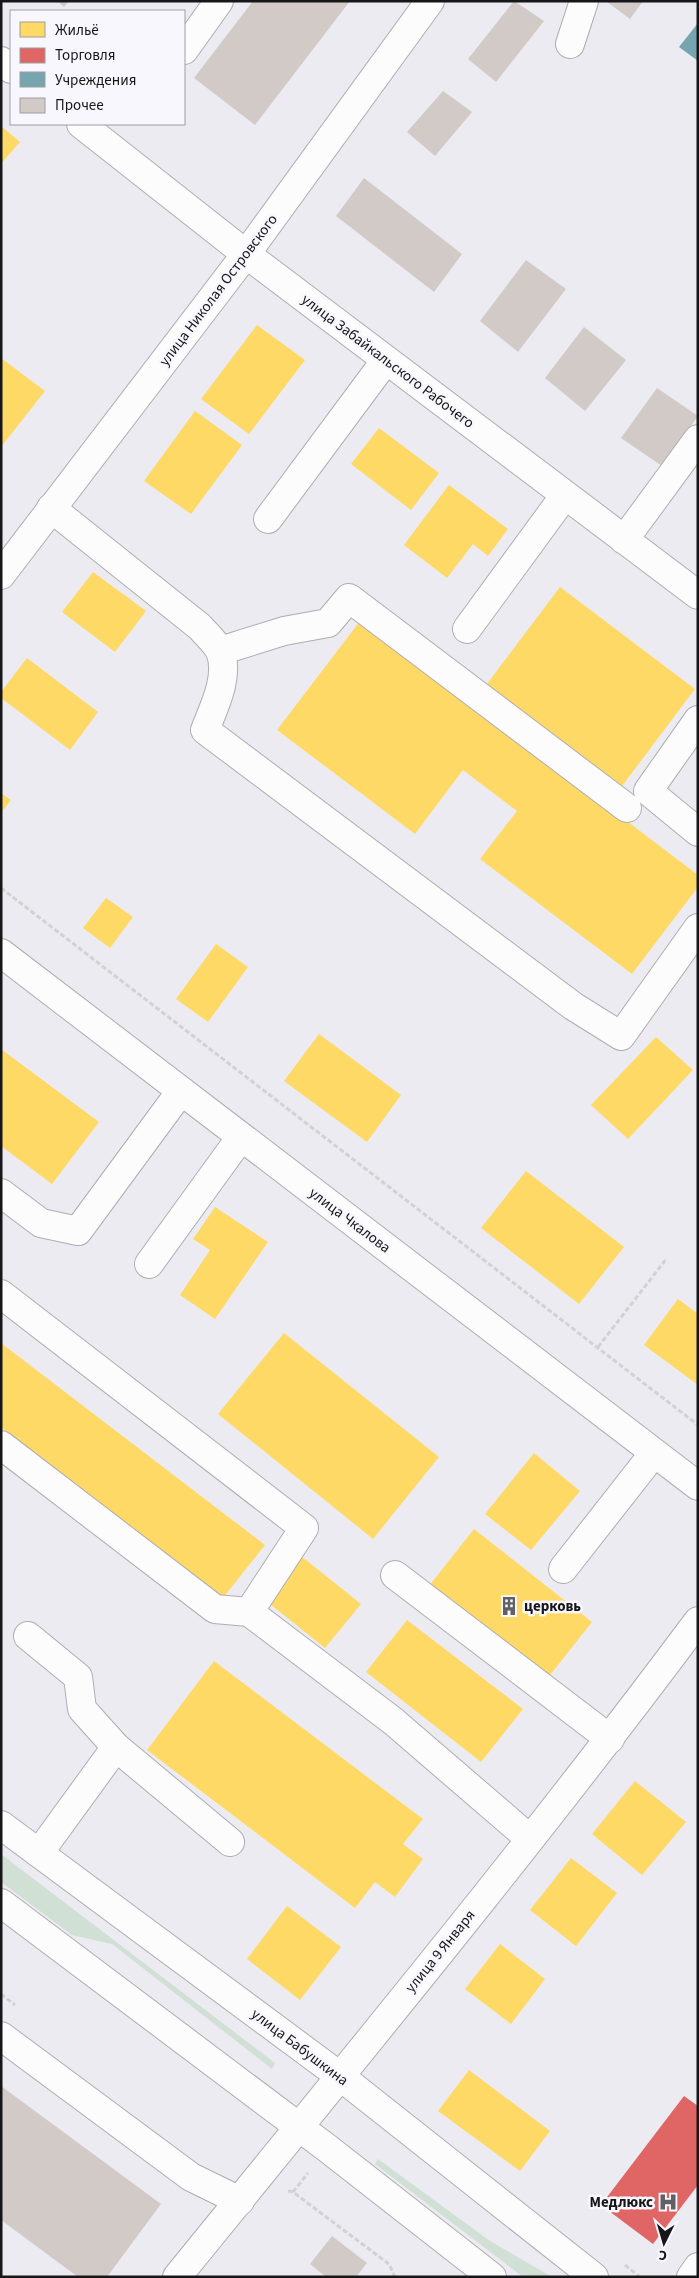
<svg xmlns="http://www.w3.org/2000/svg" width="699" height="2278" font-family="'Source Sans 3',sans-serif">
<rect width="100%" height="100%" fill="#ecebf1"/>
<!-- green -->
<g fill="#d0e0d5">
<polygon points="1,1854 275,2063 272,2069 112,1944 72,1935 1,1882"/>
<polygon points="378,2159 490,2241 552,2277 523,2277 375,2164"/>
</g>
<!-- homes -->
<g fill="#ffd966">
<polygon points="1,126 20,142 1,164"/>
<polygon points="257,325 305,360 249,434 201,399"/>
<polygon points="1,358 45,391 1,447"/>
<polygon points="195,411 242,445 191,514 144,481"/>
<polygon points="379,428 439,473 411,510 351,464"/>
<polygon points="449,485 508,529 488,556 473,544 447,578 404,545"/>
<polygon points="93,572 146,611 115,652 62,612"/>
<polygon points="560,587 695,689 607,806 698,875 698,887 632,974 480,859 517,811 463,770 415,834 277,730 360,621 471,705"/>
<polygon points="27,658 98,712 70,750 1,698 1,692"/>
<polygon points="1,793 11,800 1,813"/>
<polygon points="106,898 133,917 110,948 83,928"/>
<polygon points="216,944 248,967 208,1022 176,999"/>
<polygon points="319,1034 401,1095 367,1142 284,1081"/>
<polygon points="656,1037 693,1070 628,1139 591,1105"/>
<polygon points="1,1049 99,1122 52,1184 1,1146"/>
<polygon points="526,1171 624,1247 579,1304 481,1228"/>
<polygon points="215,1207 268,1242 215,1319 180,1295 210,1250 193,1239"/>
<polygon points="678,1299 698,1314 698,1385 644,1345"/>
<polygon points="284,1333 439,1457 373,1539 218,1414"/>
<polygon points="1,1343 265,1545 223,1598 1,1427"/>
<polygon points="534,1453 580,1491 531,1550 485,1514"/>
<polygon points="474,1529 592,1622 543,1684 425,1591"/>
<polygon points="301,1556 361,1604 325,1648 265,1600"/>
<polygon points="407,1620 523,1709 481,1762 366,1672"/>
<polygon points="214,1661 423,1819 403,1844 423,1859 395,1897 375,1882 355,1908 147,1750"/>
<polygon points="635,1781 686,1822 642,1875 592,1834"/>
<polygon points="571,1858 617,1893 576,1946 530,1910"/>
<polygon points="287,1906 341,1947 300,2000 247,1959"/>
<polygon points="500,1944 545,1979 511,2024 465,1989"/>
<polygon points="469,2070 550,2131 520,2171 438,2111"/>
</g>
<!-- shops -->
<polygon fill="#e06666" points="684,2096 698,2106 698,2185 653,2244 601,2205"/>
<!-- public -->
<polygon fill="#76a5af" points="698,23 698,61 679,47"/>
<!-- building -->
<g fill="#d2cac7">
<polygon points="57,1 69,1 64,7"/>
<polygon points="253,1 350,1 255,125 194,78"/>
<polygon points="514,1 544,21 496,82 468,59"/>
<polygon points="606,1 643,1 630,19"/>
<polygon points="443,91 472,112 435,156 407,132"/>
<polygon points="364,178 462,254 434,292 336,216"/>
<polygon points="526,260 566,289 518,352 480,321"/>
<polygon points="584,327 626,360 585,411 545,378"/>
<polygon points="657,388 698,416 662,466 621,438"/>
<polygon points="1,2086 161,2204 107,2277 78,2277 1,2220"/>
<polygon points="332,2236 367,2263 356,2277 326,2277 310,2264"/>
</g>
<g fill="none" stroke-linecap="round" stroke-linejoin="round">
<!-- minor casing -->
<g stroke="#aeadb1" stroke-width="30">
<g id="minor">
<polyline points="570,44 584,1"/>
<polyline points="184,50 219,1"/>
<polyline points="1,61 11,69"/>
<polyline points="81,124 246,254 698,595"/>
<path d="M51 508 200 627C206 634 216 643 220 651 230 676 214 707 205 730L573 1006 621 1036 698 928"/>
<polyline points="268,519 386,360"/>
<polyline points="624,540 698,439"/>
<polyline points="1,575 246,254 430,1"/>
<polyline points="467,629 565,495"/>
<polyline points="220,651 284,631 328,623 349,598 627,808"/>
<polyline points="698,720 648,791 698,832"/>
<polyline points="1,1193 41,1223 78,1231 181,1091"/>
<polyline points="149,1264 241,1137"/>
<polyline points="1,1294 304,1528 249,1612"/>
<polyline points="1,1445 215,1609 249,1612 393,1721 530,1839"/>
<polyline points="563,1569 654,1453"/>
<polyline points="395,1575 610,1739"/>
<polyline points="28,1636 78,1677 82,1709 116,1747 230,1842"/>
<polyline points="39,1853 116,1747"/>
<polyline points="1,2036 191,2177 240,2201"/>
<path d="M177 2277C353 2060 531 1845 698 1621"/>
<polyline points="691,2277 698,2267"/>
</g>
</g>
<!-- major casing -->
<g stroke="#aeadb1" stroke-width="30">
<g id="major">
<polyline points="1,953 698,1486"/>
<polyline points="1,1825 341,2077 594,2277"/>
<polyline points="1,1903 327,2148 492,2277"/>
</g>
</g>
<!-- path -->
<g stroke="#d2d2d3" stroke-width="3" stroke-dasharray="5 2.5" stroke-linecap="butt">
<polyline points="1,888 698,1425"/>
<polyline points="598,1347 667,1258"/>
<polyline points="1,1994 15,2005"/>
<polyline points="288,2191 293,2192 389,2264 395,2277"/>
<polyline points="293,2192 308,2173"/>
<polyline points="625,2265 640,2277"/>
</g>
<!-- minor -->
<use href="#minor" stroke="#fcfcfd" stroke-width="28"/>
<!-- major -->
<use href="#major" stroke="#fcfcfd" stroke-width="28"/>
</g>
<!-- icons -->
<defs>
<g id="building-bare" transform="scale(1.5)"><path d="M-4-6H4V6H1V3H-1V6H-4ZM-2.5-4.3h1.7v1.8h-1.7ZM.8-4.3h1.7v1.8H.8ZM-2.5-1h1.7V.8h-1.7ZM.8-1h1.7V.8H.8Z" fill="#616165" stroke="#f8f7fe" stroke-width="2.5" paint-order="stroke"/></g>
<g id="hospital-bare" transform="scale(1.5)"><path d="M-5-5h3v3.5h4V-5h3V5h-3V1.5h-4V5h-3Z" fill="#616165" stroke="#f8f7fe" stroke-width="2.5" paint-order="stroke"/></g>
</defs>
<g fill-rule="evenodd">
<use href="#building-bare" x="509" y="1606"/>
<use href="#hospital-bare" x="668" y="2202"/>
</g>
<g text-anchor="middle" stroke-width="5" stroke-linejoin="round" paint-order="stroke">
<!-- street labels -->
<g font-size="15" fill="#161619" stroke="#f8f7fe">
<text transform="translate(218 290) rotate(-53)" y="5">улица Николая Островского</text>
<text transform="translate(388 361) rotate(37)" y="5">улица Забайкальского Рабочего</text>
<text transform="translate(350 1220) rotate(37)" y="5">улица Чкалова</text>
<text transform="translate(440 1951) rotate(-51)" y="5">улица 9 Января</text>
<text transform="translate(300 2047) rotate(37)" y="5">улица Бабушкина</text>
</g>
<!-- poi labels -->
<g font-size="15" font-weight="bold" fill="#161619" stroke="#f8f7fe" text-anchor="start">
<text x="524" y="1611">церковь</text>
<text x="653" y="2207" text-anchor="end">Медлюкс</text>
</g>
</g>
<!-- border -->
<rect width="699" height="2278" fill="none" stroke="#161619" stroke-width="5"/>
<!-- legend -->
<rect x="10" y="10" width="175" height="115" fill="#f8f7fe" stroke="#9e9da2"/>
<rect x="20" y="22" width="25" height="15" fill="#ffd966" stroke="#9e9da2"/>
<text x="55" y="35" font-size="15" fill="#161619">Жильё</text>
<rect x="20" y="48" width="25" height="15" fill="#e06666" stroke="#9e9da2"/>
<text x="55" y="60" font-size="15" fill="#161619">Торговля</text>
<rect x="20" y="72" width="25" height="15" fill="#76a5af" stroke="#9e9da2"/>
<text x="55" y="85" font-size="15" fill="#161619">Учреждения</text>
<rect x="20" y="98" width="25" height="15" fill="#d2cac7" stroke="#9e9da2"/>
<text x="55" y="110" font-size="15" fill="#161619">Прочее</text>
<!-- north arrow -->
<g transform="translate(664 2243) rotate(185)" stroke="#f8f7fe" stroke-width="4" paint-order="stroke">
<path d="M0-4L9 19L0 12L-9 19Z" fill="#161619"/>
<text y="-8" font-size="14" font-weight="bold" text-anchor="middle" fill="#161619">С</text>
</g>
</svg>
